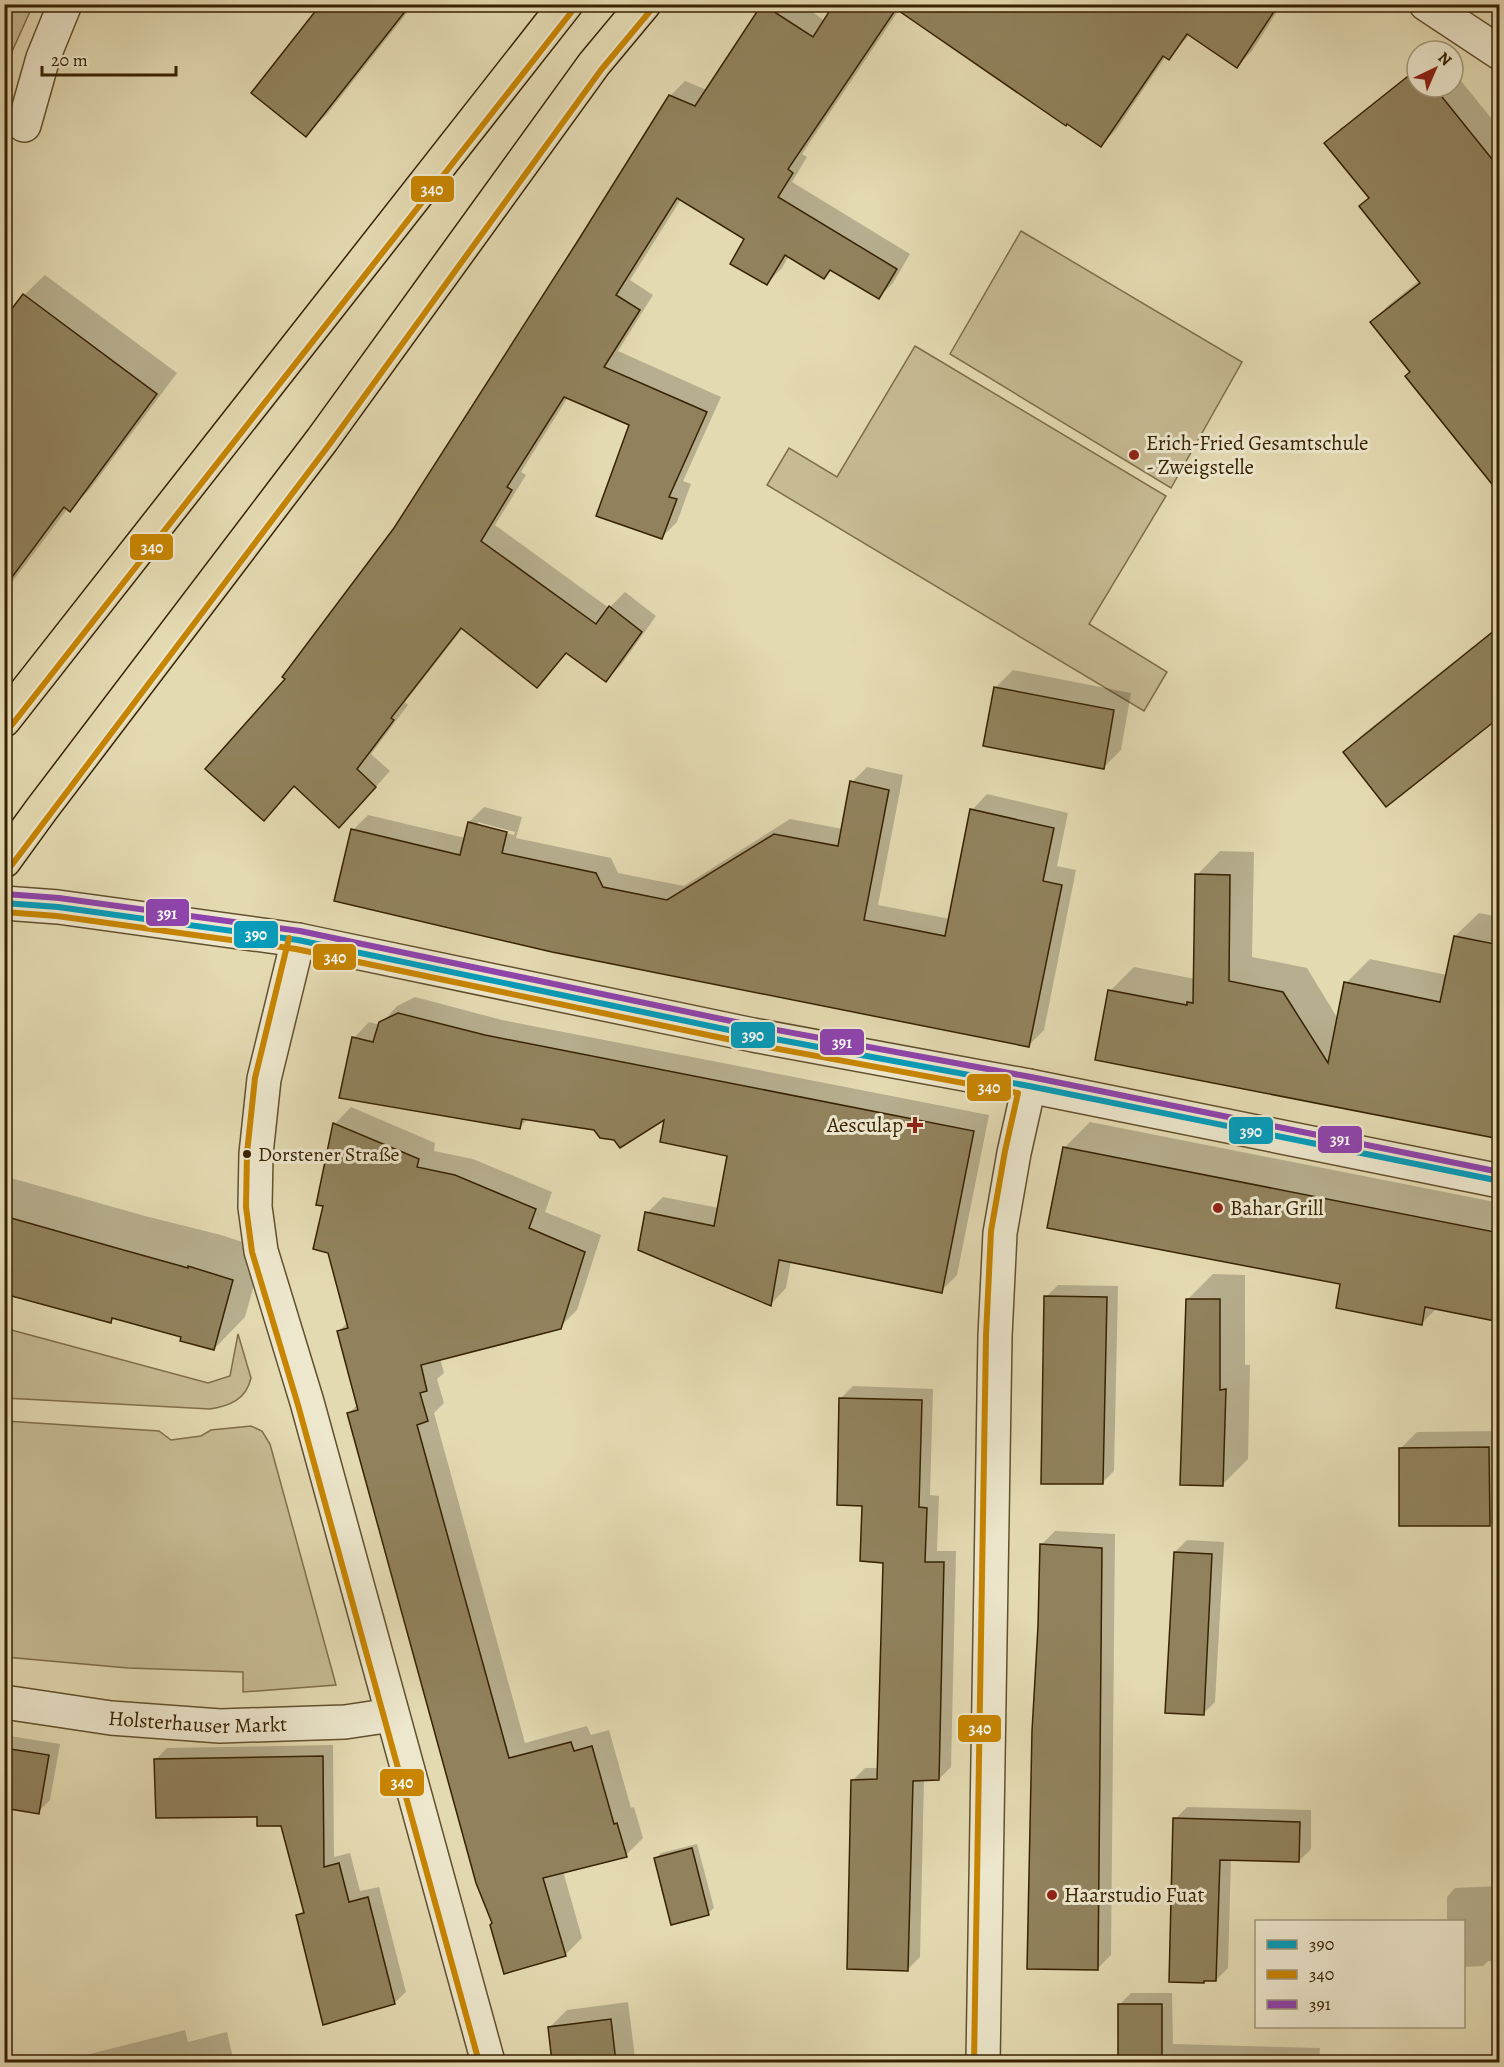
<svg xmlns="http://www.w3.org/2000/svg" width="1504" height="2067" font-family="Alegreya,serif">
<rect width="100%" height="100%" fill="#e4dab2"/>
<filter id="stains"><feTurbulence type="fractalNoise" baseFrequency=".00333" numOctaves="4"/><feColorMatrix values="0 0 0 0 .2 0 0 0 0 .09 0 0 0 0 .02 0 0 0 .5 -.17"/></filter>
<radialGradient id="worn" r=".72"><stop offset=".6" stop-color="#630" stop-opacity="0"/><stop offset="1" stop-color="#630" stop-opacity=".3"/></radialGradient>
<!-- green -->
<g fill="#c7bb94" stroke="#7f6e4a" stroke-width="1.5">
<polygon points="5,4 33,5 5,67 4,5"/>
<polygon points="1021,231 1242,362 1171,488 950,354"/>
<polygon points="915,346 1166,496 1089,624 1167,672 1144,711 767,485 789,448 837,477"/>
<path d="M4 1328 208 1383 230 1376 238 1334 251 1378C246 1400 229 1406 210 1409L5 1398Z"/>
<polygon points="5,1421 159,1431 171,1440 201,1436 211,1430 251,1426 262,1431 270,1444 336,1685 243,1692 243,1672 128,1668 5,1657"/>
</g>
<!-- shadow -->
<g fill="#0003" fill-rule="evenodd">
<polygon points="323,4 414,4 328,113 306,135"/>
<polygon points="764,4 801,4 825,21 836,4 1282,4 1252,51 1237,66 1190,34 1169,58 1166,56 1116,130 1101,145 899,10 802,154 807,157 792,182 910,254 893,283 878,298 832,269 823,278 789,256 782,268 767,283 746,239 681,199 630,280 653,295 618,351 721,397 683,481 691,484 677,522 662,537 631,425 568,397 521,472 526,475 495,525 609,608 625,592 656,616 621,665 606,680 567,652 537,686 463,628 405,702 408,705 371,754 390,771 354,811 295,785 264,819 287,679 395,529 670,96 685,81 707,90"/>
<polygon points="1417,71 1417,87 1453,87 1453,71 1500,129 1500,492 1412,371 1372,322 1390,304 1420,280 1361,206 1370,197 1326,143 1343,126 1343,129"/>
<polygon points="45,275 177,373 90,489 70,510 68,508 4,593 4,322 24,295"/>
<polygon points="1500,625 1500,715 1345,752 1362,735"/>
<polygon points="1013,670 1131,693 1121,750 1103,768 995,688"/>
<path d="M867 767 903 775 878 905 950 919 972 810 987 794 1068 813 1057 866 1076 870 1044 1030 1029 1045 353 830 368 815 465 838 469 822 484 807 522 817 516 838 611 858 618 873 684 886 790 819 843 829 852 782ZM478 822 515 832 514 835 478 826Z"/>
<polygon points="1220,851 1254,852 1252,957 1307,968 1338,1019 1346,983 1370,959 1447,975 1455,936 1479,913 1500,917 1500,1137 1110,991 1134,967 1195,979 1197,875"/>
<polygon points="415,997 502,1020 989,1115 957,1275 941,1291 791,1261 786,1288 771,1304 647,1213 663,1197 719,1208 728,1155 666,1117 615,1139 595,1129 528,1119 520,1127 354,1038 369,1022 380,1025 397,1006"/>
<polygon points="351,1107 435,1143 434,1151 473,1159 552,1192 545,1212 601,1235 577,1310 560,1327 440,1358 444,1373 437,1379 444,1403 434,1413 525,1743 587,1726 591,1735 609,1730 631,1808 634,1807 643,1838 626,1855 563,1871 582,1938 565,1955 494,1923 348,1414 358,1404 338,1332 348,1322 324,1205 335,1124"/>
<polygon points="1090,1122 1500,1203 1500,1320 1437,1308 1421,1324 1342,1282 1064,1148"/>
<polygon points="4,1176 145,1216 221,1235 264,1249 245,1317 214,1349 182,1336 115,1318 111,1321 4,1292"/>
<polygon points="1213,1274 1245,1275 1245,1365 1250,1365 1248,1459 1223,1484 1188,1299"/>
<polygon points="1058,1285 1118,1286 1114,1471 1102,1483 1046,1297"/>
<polygon points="853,1386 933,1389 930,1495 939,1496 937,1551 956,1551 951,1767 939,1779 924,1779 920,1957 908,1969 853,1780 865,1768 879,1768 884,1561 864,1504 841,1398"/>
<polygon points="1500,1431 1500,1523 1489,1524 1400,1449 1417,1432"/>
<polygon points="1055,1531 1115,1534 1111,1955 1097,1969 1040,1626 1041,1545"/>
<polygon points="1187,1540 1224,1542 1215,1702 1203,1714 1175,1552"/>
<polygon points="4,1735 60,1744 50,1800 38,1812 4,1806"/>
<polygon points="333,1745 334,1857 350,1853 360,1891 379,1887 406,1992 394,2003 297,1916 305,1909 282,1825 258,1815 155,1760 167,1748"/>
<polygon points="1187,1807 1311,1810 1311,1849 1299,1861 1231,1859 1228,1968 1216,1980 1206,1980 1204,1982 1175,1819"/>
<polygon points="697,1844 714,1908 708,1913 655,1859 661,1853"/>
<polygon points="1500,1886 1500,1962 1488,1961 1483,1966 1464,1967 1464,1922 1447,1922 1447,1897 1455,1888"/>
<polygon points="1131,1993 1172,1993 1173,2044 1320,2048 1319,2062 1041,2062 1120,2062 1119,2005"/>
<polygon points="628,2002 635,2058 922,2057 922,2062 554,2062 549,2028 567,2010"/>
<polygon points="185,2030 188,2042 227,2032 234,2062 67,2062 70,2059"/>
</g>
<!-- building -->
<g fill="#91825d" stroke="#372201" stroke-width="1.5">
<polygon points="321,4 411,4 306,137 251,93"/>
<polygon points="762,4 813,37 834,4 1279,4 1237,68 1187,34 1169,60 1163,56 1101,147 1067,124 1066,126 896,9 788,169 793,173 778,197 897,269 879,299 830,270 824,279 785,255 767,285 730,264 744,239 677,198 616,295 640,310 604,367 707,412 669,497 677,499 662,539 596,516 629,425 564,397 507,487 512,490 481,541 596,624 609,606 642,632 606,682 566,653 537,688 461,628 391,718 394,720 357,769 376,787 339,828 294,786 264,821 205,769 285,679 282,677 394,528 579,239 669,95 695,106"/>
<polygon points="1417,69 1417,87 1434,87 1500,169 1500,494 1405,376 1410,372 1370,322 1420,283 1359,206 1369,198 1324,143"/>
<polygon points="23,294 157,394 70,512 64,507 4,588 4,319"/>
<polygon points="1500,626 1500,717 1386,807 1343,752"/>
<polygon points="994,687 1114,710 1104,769 983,746"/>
<polygon points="850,781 889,790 864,920 945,936 970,809 1054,828 1043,881 1062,885 1029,1047 552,952 334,901 351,829 460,855 468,822 507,832 502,853 596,873 603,887 667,900 774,834 838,846"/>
<polygon points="1195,874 1230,875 1229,981 1283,992 1328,1063 1344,982 1440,1002 1454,936 1500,945 1500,1139 1095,1060 1108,990 1187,1005 1187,1002 1193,1003"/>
<polygon points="398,1013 485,1035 974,1131 942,1293 779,1260 771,1306 638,1250 645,1212 714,1226 727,1156 660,1142 664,1120 620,1148 614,1140 600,1138 594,1130 522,1119 520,1129 339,1098 352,1037 373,1042 379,1022"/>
<polygon points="333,1123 419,1159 417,1167 455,1175 536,1209 529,1228 585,1252 561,1329 421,1365 427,1391 420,1393 428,1421 417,1425 509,1758 571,1742 574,1751 592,1746 614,1824 617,1823 627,1857 543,1878 566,1956 504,1974 490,1925 492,1923 476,1883 347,1413 358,1410 337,1331 348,1328 328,1253 313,1249 323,1206 316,1205"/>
<polygon points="1063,1147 1500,1233 1500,1322 1425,1307 1422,1325 1336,1308 1340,1284 1047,1228"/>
<polygon points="4,1216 113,1247 188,1268 188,1266 233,1280 214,1350 180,1341 181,1337 112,1318 111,1323 4,1294"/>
<polygon points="1044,1296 1107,1297 1103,1484 1041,1484"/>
<polygon points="1186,1299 1220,1299 1220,1390 1226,1389 1223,1486 1180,1485"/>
<polygon points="839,1398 922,1400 919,1507 927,1508 925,1562 944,1562 939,1780 913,1781 908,1971 847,1969 851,1780 877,1779 883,1563 860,1561 862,1506 837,1505"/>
<polygon points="1489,1447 1490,1526 1399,1526 1399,1448"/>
<polygon points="1040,1544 1102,1548 1098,1970 1027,1969 1032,1731 1038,1626"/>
<polygon points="1174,1552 1212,1554 1204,1715 1165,1713"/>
<polygon points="4,1748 49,1755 39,1814 4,1808"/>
<polygon points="323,1756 324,1867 339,1863 349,1902 368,1897 395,2004 323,2025 296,1915 304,1913 281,1826 257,1826 257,1817 156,1818 154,1759"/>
<polygon points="1173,1818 1300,1822 1299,1862 1220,1860 1216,1981 1204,1981 1204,1983 1169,1982"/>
<polygon points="692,1848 709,1915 671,1925 654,1858"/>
<rect x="1118" y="2004" width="44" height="58"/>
<polygon points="611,2019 616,2062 552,2062 548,2027"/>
</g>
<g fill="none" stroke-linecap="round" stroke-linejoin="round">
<!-- street casing -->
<g stroke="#62502d" stroke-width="36">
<g id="street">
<polyline points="1426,4 1500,53"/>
<polyline points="24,125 43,58 65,4"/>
<polyline points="4,903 58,907 298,940 753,1035 1029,1086 1500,1181"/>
<polyline points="298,940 264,1079 256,1154 255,1207 261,1251 307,1402 488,2062"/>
<path id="s1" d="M4 1702 111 1718 220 1726 345 1722 392 1715"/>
<polyline points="983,2062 995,1336 1000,1233 1014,1153 1029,1086"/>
</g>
</g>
<!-- primary casing -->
<g stroke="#372201" stroke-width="36">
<g id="primary">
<polyline points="4,720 566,4"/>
<polyline points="4,861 41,810 322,440 594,64 644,4"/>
</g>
</g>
<!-- street -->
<use href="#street" stroke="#ede7cd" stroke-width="33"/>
<!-- primary -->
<use href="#primary" stroke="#e4dab2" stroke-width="33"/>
<!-- bus-1 casing -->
<g stroke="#ede7cd" stroke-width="10">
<polyline id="bus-1" points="4,903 58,907 298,940 753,1035 1029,1086 1500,1181"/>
</g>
<!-- bus-2 casing -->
<g stroke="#ede7cd" stroke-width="10">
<g id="bus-2">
<polyline points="11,726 573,10"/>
<polyline points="11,866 329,445 601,70 651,10"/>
<polyline points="4,912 57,916 296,949 751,1044 1018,1093 1005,1151 991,1231 986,1336 974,2062"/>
<polyline points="289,938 255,1078 247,1153 246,1207 252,1252 298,1405 479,2062"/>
</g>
</g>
<!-- bus-3 casing -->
<g stroke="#ede7cd" stroke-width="10">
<polyline id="bus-3" points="5,894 59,898 300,931 755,1026 1031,1077 1500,1172"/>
</g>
<!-- bus-1 -->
<use href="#bus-1" stroke="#069cba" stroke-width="6"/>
<!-- bus-2 -->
<use href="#bus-2" stroke="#c78500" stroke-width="6"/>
<!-- bus-3 -->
<use href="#bus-3" stroke="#8e44ad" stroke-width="6"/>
</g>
<!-- markers -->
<g fill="#8f2418" stroke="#ede7cd" stroke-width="2">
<circle cx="1134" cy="455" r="6"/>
<path d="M912 1116h6v6h6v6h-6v6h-6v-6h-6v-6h6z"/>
<circle cx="1218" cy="1208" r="6"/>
<circle cx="1052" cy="1895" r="6"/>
</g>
<circle fill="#372201" stroke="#ede7cd" stroke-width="2" cx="247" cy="1154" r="5"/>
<g text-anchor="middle" stroke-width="6" stroke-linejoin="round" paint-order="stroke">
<!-- bus labels -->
<g font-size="20" fill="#372201" stroke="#ede7cd" text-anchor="start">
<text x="258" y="1161">Dorstener Straße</text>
</g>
<!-- poi labels -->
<g font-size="21" fill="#372201" stroke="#ede7cd" text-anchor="start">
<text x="1146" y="450">Erich-Fried Gesamtschule<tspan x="1146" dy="24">- Zweigstelle</tspan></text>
<text x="903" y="1132" text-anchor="end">Aesculap</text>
<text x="1230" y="1215">Bahar Grill</text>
<text x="1064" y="1902">Haarstudio Fuat</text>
</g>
<!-- street labels -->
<g font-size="21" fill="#372201" stroke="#ede7cd">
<text dy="7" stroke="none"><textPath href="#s1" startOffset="195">Holsterhauser Markt</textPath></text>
</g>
</g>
<g stroke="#ede7cd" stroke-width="2">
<rect x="410" y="175" width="45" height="28" rx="6" fill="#c78500"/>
<rect x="129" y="533" width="45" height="28" rx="6" fill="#c78500"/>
<rect x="145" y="898" width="45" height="29" rx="6" fill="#8e44ad"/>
<rect x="233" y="920" width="46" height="29" rx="6" fill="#069cba"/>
<rect x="312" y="943" width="45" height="28" rx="6" fill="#c78500"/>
<rect x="730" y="1021" width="46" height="28" rx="6" fill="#069cba"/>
<rect x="819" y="1028" width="46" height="28" rx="6" fill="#8e44ad"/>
<rect x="966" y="1073" width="46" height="29" rx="6" fill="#c78500"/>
<rect x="1228" y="1116" width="46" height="29" rx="6" fill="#069cba"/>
<rect x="1317" y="1125" width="46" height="29" rx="6" fill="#8e44ad"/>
<rect x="957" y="1714" width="45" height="29" rx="6" fill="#c78500"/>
<rect x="379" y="1768" width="46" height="29" rx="6" fill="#c78500"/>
</g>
<g font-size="16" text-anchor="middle" font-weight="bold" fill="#fff">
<text x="432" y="195">340</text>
<text x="152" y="553">340</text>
<text x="167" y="919">391</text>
<text x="256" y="940">390</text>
<text x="335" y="963">340</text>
<text x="753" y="1041">390</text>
<text x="842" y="1048">391</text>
<text x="989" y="1093">340</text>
<text x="1251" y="1137">390</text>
<text x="1340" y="1145">391</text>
<text x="980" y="1734">340</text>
<text x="402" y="1788">340</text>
</g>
<!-- margin -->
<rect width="1504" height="2067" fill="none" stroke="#e4dab2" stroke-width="24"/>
<rect x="6" y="6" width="1492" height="2055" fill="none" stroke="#372201" stroke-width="3"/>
<rect x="12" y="12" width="1480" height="2043" fill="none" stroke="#372201" stroke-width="1.5"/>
<!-- legend -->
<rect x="1255" y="1920" width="210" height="108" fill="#ede7cd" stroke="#a4987b" stroke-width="1.5"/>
<rect x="1267" y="1940" width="30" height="9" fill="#069cba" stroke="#a4987b" stroke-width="1.5"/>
<text x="1309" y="1950" font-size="18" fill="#372201">390</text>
<rect x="1267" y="1970" width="30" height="9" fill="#c78500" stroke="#a4987b" stroke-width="1.5"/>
<text x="1309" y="1980" font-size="18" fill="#372201">340</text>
<rect x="1267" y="2000" width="30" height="9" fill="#8e44ad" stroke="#a4987b" stroke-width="1.5"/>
<text x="1309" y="2010" font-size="18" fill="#372201">391</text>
<!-- north arrow -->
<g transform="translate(1435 69) rotate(44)"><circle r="28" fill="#ede7cd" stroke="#a4987b" stroke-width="1.5"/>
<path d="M0-4.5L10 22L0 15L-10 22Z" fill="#8f2418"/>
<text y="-9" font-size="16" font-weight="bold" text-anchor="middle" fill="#372201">N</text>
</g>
<!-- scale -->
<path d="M42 66v9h134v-9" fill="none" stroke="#372201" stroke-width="3"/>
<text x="51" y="66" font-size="18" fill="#372201" stroke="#ede7cd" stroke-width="4.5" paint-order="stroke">20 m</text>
<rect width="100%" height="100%" filter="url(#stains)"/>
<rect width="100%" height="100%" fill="url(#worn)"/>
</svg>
